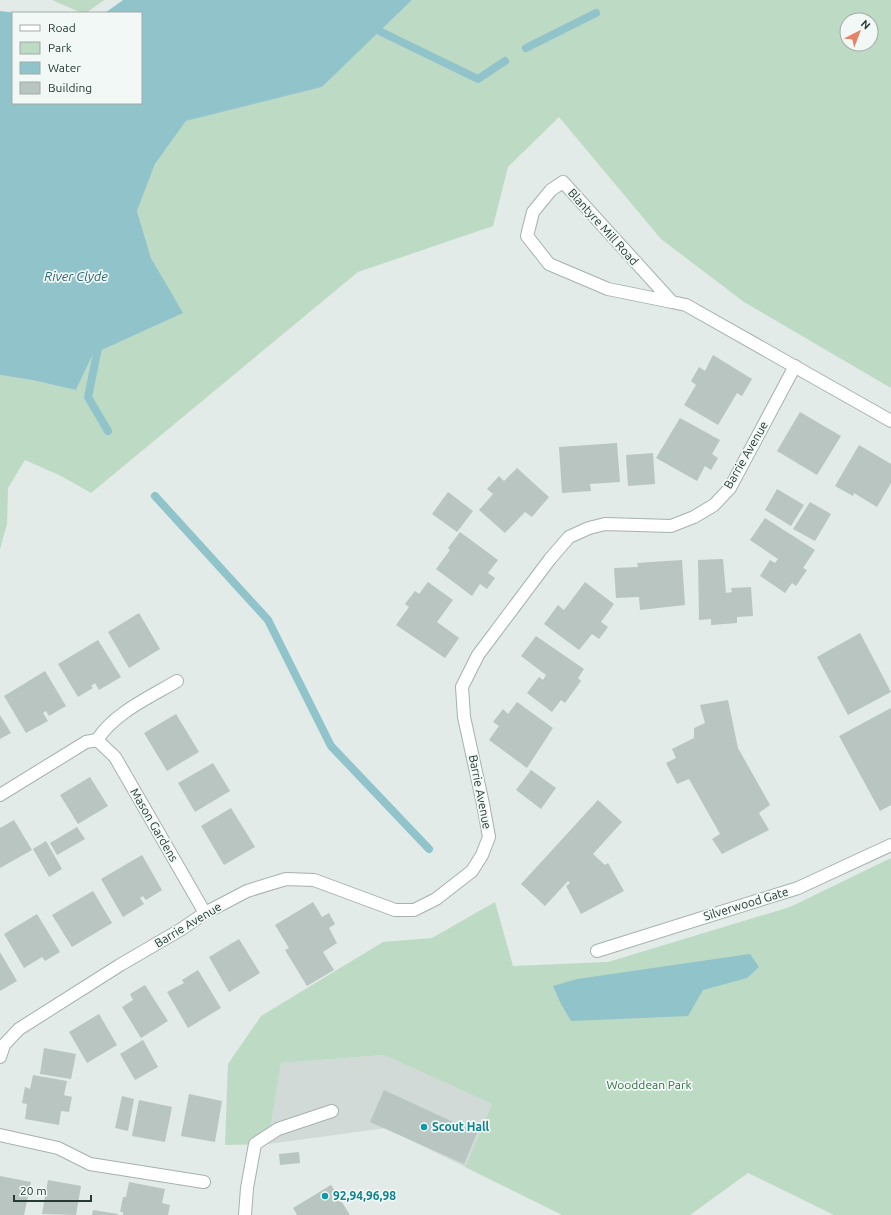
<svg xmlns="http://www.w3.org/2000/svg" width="891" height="1215" font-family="Ubuntu,sans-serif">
<rect width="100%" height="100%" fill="#e2ebe7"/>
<!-- built -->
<polygon fill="#d1dad6" points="384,1055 492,1104 465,1167 386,1128 268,1144 281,1063"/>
<!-- green -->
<g fill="#bddac4" fill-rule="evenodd">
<polygon points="52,0 104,0 86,13 82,13"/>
<path d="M412 0H891V388L744 302 661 239 559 117 508 167 493 226 358 272 91 493 61 476 25 460 8 488 7 524 0 549V375L32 380 76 390 93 354 182 313 151 258 137 211 155 164 186 121 322 87ZM847 20H871V44H847Z"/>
<polygon points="891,858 891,1215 834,1215 748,1173 690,1215 562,1215 465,1167 492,1104 384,1055 281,1063 268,1144 225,1145 228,1064 261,1016 383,942 432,938 495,902 513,966 608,962 790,907"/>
</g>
<!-- water -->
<g fill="#90c3ca">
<polygon points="123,0 412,0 322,87 186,121 155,164 137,211 151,258 183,313 93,354 76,390 32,380 0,375 0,11 17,13 13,13 13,103 141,103 141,13 105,13"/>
<polygon points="750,954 759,967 747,978 703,990 688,1016 571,1021 561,1004 553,986 577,979"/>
</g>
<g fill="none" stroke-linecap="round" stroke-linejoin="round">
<!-- stream -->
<g stroke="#90c3ca" stroke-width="8">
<polyline points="371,27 478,79 505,61"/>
<polyline points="526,48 596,13"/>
<polyline points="96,343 98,348 88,397 108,431"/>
<polyline points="155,496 268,620 331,746 429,849"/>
</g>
</g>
<!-- building -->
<g fill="#b8c5c0">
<polygon points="713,355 752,379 742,396 737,393 718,425 684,405 696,385 691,381 699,367 705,371"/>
<polygon points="800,412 841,436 817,475 777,451"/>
<polygon points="680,418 720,440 712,454 718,458 711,470 705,466 697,481 656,458"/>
<polygon points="617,443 620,482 590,484 591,491 562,493 559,447"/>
<polygon points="859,445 891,464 891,483 877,507 854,493 853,496 835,486"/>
<polygon points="653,453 655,484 628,486 626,455"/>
<polygon points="517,468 549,497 532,517 525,512 505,533 479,510 493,494 487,489 499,476 504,481"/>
<polygon points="777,489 804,505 791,526 765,510"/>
<polygon points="448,492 473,511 457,532 432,514"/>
<polygon points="810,502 831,514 815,541 793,529"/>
<polygon points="765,518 815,550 803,568 807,570 796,586 792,583 785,593 760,576 770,560 775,563 778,559 750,540"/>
<polygon points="460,532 498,560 488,573 495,578 487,589 480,584 472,596 436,569 450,550 448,548"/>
<polygon points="723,559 726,593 732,592 731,588 751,587 753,616 737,617 737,623 711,625 711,619 699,620 698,560"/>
<polygon points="682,560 685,605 640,610 639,597 616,598 614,568 638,567 637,563"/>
<polygon points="428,582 453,600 437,622 459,638 445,658 396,625 409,607 405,604 415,591 419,594"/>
<polygon points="585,582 614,604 601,622 608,627 599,639 592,634 579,650 544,624 558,605 564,610"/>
<polygon points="139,613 160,649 129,668 108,632"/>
<polygon points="860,633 891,692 848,715 817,657"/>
<polygon points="536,636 584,669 578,678 581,681 565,703 561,700 552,712 527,693 539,677 543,680 546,675 521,656"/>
<polygon points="98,640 121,677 99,690 95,683 91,686 93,688 78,697 58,664"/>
<polygon points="45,671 66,706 49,716 46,711 43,713 48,721 26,733 4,696"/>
<polygon points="728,700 738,748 770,805 759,813 769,830 722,854 712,839 720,834 689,779 677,784 666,763 676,758 672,749 694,738 694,728 705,723 700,705"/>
<polygon points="517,702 553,728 527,768 489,740 499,726 493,722 503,709 508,714"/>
<polygon points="891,708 891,805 880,811 839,736"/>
<polygon points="176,714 199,752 167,771 144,733"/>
<polygon points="0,715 11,733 0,739"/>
<polygon points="213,763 230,791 195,812 178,783"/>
<polygon points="531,770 556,788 541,809 516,790"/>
<polygon points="90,777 108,806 78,824 60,795"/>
<polygon points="598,800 622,822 593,854 605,865 608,863 624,891 581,914 566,886 570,883 568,881 545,906 521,884"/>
<polygon points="231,808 255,847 224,865 201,826"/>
<polygon points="14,820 32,850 0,868 0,828"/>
<polygon points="77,827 85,839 57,855 50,843"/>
<polygon points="46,841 62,869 49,877 33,849"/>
<polygon points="142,855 162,890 146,900 143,896 140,898 144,904 123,917 101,879"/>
<polygon points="93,891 112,923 72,947 52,915"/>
<polygon points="313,902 322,917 329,913 335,924 329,928 337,943 323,952 334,970 307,986 285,950 289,948 275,925"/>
<polygon points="37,914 60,952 45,961 42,957 24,968 4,934"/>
<polygon points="239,939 260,973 229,992 209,957"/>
<polygon points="0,952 17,981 0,991"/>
<polygon points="198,970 221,1008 188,1028 167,992 184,983 182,980"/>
<polygon points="145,985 168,1021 141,1038 122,1007 133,1000 130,994"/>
<polygon points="99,1014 117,1045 87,1063 69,1032"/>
<polygon points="143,1040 158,1067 135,1080 120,1054"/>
<polygon points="44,1048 76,1054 71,1079 40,1074"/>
<polygon points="33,1075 67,1081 64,1095 72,1097 69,1112 61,1111 59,1125 25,1119 27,1104 22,1103 25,1087 30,1089"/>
<polygon points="384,1090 477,1133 464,1164 370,1122"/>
<polygon points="189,1094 222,1101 215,1142 181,1136"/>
<polygon points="122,1096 134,1099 128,1131 115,1128"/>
<polygon points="139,1100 172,1107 165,1142 132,1136"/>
<polygon points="299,1152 300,1163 280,1165 279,1154"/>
<polygon points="0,1176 31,1182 24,1215 0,1215"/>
<polygon points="48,1180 81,1186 76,1215 42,1214"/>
<polygon points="129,1182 165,1189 162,1203 170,1205 168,1215 123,1215 123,1212 120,1212 123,1197 126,1197"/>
<polygon points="331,1185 350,1215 297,1215 293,1208"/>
<polygon points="93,1210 118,1214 118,1215 92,1215"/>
</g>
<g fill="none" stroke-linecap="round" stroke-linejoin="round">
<!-- minor casing -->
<g stroke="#a5b2ad" stroke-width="14">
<g id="minor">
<polyline points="672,302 608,289 549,264 527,236 533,212 551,190 563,182 672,302 686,305 891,421"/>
<path d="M97 740C114 713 150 697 177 681"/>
<polyline points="0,795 86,742 97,740 115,757 205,913"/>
<polyline points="597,951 798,888 891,845"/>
<polyline points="0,1057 4,1045 19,1029 120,965 180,930 205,913 247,891 286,879 314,880 395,910 414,910 436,899 472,871 482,855 489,837 483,804 464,717 462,687 478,655 550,559 569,537 589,528 605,524 671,526 694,517 714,505 730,488 795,366"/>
<polyline points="0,1135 58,1148 90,1164 204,1182"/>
<polyline points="245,1215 247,1188 255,1144 278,1129 332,1111"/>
</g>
</g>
<!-- minor -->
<use href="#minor" stroke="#fff" stroke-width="12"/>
</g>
<!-- markers -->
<g fill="#0f9aa8" stroke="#f2f8f5" stroke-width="1.5">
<circle cx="424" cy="1127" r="4"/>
<circle cx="325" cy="1196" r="4"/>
</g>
<g text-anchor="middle" stroke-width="3.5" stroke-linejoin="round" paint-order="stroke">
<!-- street labels -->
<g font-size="12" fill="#243a33" stroke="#f2f8f5">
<text transform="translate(603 227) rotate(48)" y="4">Blantyre Mill Road</text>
<text transform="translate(746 455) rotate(-60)" y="4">Barrie Avenue</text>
<text transform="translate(480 792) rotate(79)" y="4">Barrie Avenue</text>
<text transform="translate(154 825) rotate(60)" y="4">Mason Gardens</text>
<text transform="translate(746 904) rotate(-17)" y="4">Silverwood Gate</text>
<text transform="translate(188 925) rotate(-31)" y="4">Barrie Avenue</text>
</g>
<!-- park labels -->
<g font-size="12" fill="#336d47" stroke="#f2f8f5">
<text x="649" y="1089">Wooddean Park</text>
</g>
<!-- culture labels -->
<g font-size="12" font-weight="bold" fill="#0d838f" stroke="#f2f8f5" text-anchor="start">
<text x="432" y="1131">Scout Hall</text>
<text x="333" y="1200">92,94,96,98</text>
</g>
<!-- water labels -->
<g font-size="13" font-style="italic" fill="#256570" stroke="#f2f8f5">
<text x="76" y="281">River Clyde</text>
</g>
</g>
<!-- legend -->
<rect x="12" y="12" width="130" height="92" fill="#f2f8f5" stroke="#a0aca7"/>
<rect x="20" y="25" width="20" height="6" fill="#ffffff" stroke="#a0aca7"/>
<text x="48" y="32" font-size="12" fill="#243a33">Road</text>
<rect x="20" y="42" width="20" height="12" fill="#bddac4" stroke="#a0aca7"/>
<text x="48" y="52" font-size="12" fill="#243a33">Park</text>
<rect x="20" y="62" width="20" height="12" fill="#90c3ca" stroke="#a0aca7"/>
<text x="48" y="72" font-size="12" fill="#243a33">Water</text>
<rect x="20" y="82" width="20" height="12" fill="#b8c5c0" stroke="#a0aca7"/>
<text x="48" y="92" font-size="12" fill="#243a33">Building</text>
<!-- north arrow -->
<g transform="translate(859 32) rotate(42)"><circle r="19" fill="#f2f8f5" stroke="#a0aca7"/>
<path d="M0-3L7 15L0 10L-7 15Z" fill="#e38368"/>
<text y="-6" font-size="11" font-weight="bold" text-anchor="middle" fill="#243a33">N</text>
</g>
<!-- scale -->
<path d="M14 1195v6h77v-6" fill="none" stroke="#243a33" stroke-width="2"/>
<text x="20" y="1195" font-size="12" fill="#243a33" stroke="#f2f8f5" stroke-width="3" paint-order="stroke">20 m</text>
</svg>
